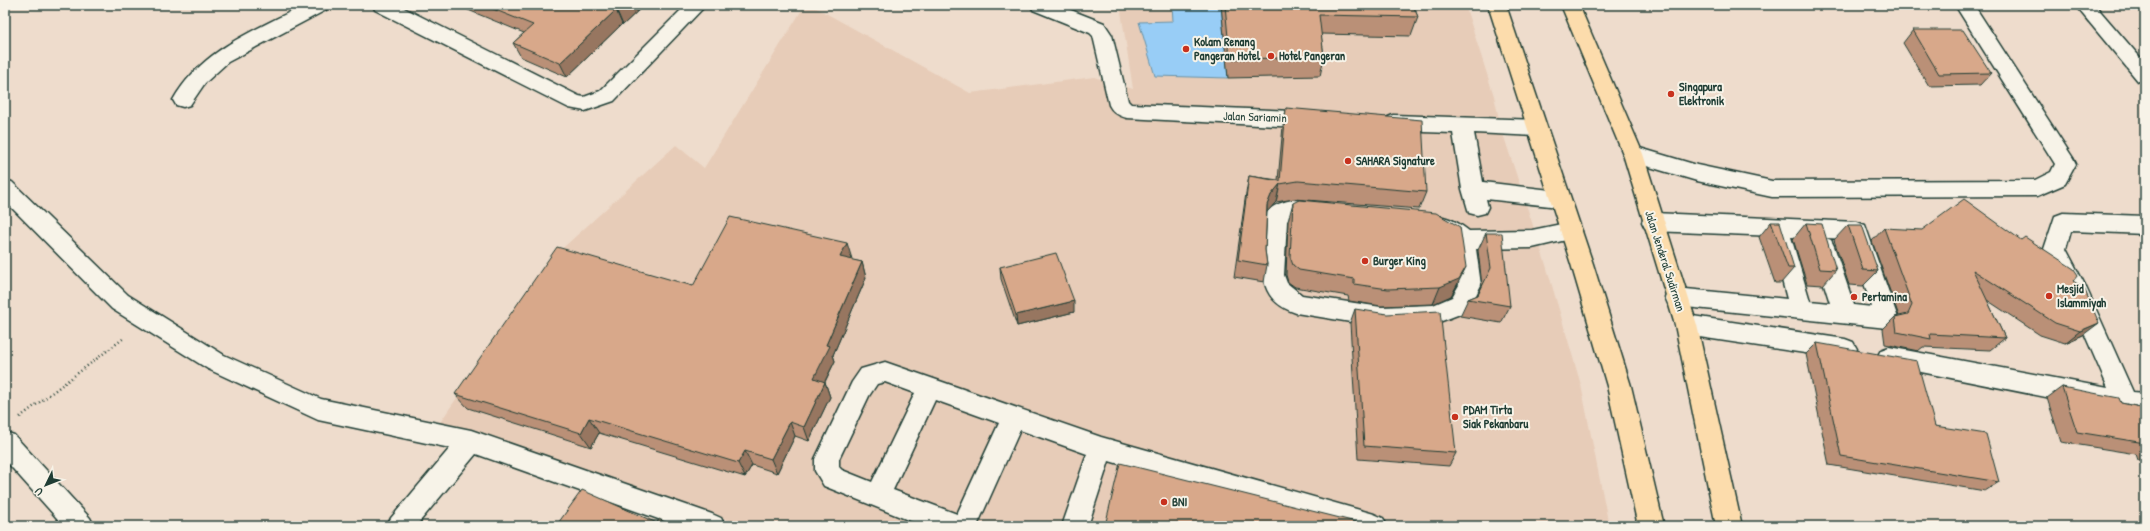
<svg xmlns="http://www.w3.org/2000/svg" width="2150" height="531" font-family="'Patrick Hand',sans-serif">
<rect width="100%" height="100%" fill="#eedccc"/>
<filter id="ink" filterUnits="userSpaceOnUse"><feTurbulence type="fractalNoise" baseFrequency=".025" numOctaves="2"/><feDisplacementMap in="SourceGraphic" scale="8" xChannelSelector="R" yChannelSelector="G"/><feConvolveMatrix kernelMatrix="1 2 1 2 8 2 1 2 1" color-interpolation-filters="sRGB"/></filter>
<g filter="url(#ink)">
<!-- built -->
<polygon fill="#e7ccb8" points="805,5 811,5 970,93 1094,77 1133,89 1120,5 1465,5 1494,96 1501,128 1546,265 1581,385 1609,526 746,526 439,424 554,256 676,145 704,168"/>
<!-- water -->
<polygon fill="#98cdf6" stroke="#6893a8" points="1172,5 1221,5 1228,78 1155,76 1139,22 1173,21"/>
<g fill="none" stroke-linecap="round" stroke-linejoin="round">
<!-- minor casing -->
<g stroke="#1f3d34" stroke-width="3">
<g id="minor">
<path d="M304 5H328L326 10 228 62 205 83 190 105 183 107 176 105 173 100C202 49 254 31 304 5Z"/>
<polygon points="373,5 398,5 579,96 584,97 600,91 686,5 706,5 614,101 585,111 569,108 375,10"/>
<path d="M1031 5H1058L1104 23 1112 35 1128 101 1131 104 1315 112 1322 115 1325 120 1322 125 1315 128 1127 118C1119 116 1113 113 1109 105L1093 36 1090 33 1033 10Z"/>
<polygon points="1955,5 1974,5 2073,158 2076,164 2065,184 2037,196 1772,197 1697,181 1626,160 1623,154 1626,148 1633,146 1697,165 1772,181 2035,180 2051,172 2055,164"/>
<polygon points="2075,5 2095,5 2145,63 2145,83 2138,81"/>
<polygon points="1393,115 1536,120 1543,123 1546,128 1543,133 1536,136 1474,133 1483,182 1559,191 1566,193 1570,199 1566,205 1559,207 1486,199 1488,207 1485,213 1477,215 1469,213 1462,189 1453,133 1393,131 1386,128 1383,123 1386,118"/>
<polygon points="5,180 12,182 128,295 224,355 321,399 471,430 712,514 721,518 725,526 678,526 476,454 416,526 387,526 391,518 450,448 318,420 208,369 112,309 5,201"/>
<path d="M1292 200 1321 202 1329 204 1332 210 1329 216C1315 220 1298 212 1287 221L1284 275 1287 283 1302 295 1381 307 1433 305 1452 297 1459 285 1454 244C1445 236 1431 234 1425 223L1428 217C1442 213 1458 222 1469 231L1532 230 1571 222 1579 225 1582 231 1579 237 1532 248 1476 249 1481 285 1468 311 1434 324 1381 327 1296 313C1257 300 1262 270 1264 237 1265 228 1263 217 1269 210 1275 204 1284 202 1292 200Z"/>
<path d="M1653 213 1857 222 1865 225 1898 318 1895 325 1887 328 1676 306 1668 304 1665 297 1668 290 1676 288 1787 299 1772 242 1775 236 1653 231 1645 228 1642 222 1645 216ZM1791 237 1821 238 1815 240 1812 246 1830 303 1810 301ZM1826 238 1849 239 1872 307 1854 305 1834 246 1831 240Z"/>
<polygon points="2063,213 2145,216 2145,234 2071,231 2066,249 2085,285 2133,392 2145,393 2145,415 2126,413 1881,364 1877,357 1881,350 1889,347 2108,388 2064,287 2044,249 2055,216"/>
<polygon points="1686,315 1845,339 1853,342 1857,349 1853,356 1845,359 1686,335 1678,332 1675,325 1678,318"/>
<path d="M885 362 1101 437 1374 514 1383 518 1387 526H1333L1109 461 1088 526H1062L1087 454 1020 430 977 526H923L824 486 815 471V459L852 382 861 369ZM885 382 915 393 872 482 842 470 839 467V459L869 396 877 384ZM935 400 999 423 957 514 893 490Z"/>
<polygon points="5,432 14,435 90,518 94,526 64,526 5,460"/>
</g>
</g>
<!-- major casing -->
<g stroke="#1f3d34" stroke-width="3">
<g id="major">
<polygon points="1488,5 1506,5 1593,264 1631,386 1664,526 1638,526 1607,386 1571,264"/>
<polygon points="1561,5 1579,5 1643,154 1697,325 1742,526 1716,526 1675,325 1623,154"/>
</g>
</g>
<!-- path -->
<polyline stroke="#1f3d34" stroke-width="2.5" stroke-dasharray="1 3" stroke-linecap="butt" points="20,417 124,338"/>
<!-- minor -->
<use href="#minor" fill="#f7f3e8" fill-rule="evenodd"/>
<!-- major -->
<use href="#major" fill="#fcdcac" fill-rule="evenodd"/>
</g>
<!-- wall -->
<g fill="#ba9077" stroke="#1f3d34">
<polygon points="456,5 644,5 623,25 622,24 567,77 521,57 513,43 524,33"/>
<polygon points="1221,5 1413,5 1418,17 1411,36 1321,34 1324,57 1320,76 1228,78"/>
<polygon points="1913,30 1991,73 1980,85 1929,86 1903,43"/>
<polygon points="1286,108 1426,192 1419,209 1294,199 1276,202 1267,212 1265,250 1267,265 1264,282 1234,277 1246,193 1249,176 1278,180 1283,126"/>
<polygon points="1293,203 1457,285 1451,296 1433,304 1381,306 1349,301 1348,296 1295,287 1288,282 1286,275 1288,221"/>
<polygon points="1771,222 1794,268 1781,283 1775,283 1759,237"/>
<polygon points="1806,223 1836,270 1823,285 1807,284 1793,239"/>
<polygon points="1848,225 1878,271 1863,286 1849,285 1834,240"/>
<polygon points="1884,228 2073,281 2083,335 2065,343 2040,335 1987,300 2005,338 1990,350 1923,347 1918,351 1885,344 1883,329 1895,317 1899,316 1872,241"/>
<polygon points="1486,233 1510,306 1501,323 1460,316 1468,299 1478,295 1482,286 1478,250"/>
<polygon points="852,259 851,260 862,262 866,278 833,355 835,361 825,382 830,397 809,441 795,436 777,473 752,465 745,477 599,433 591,447 468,408 455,394 693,286"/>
<polygon points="1000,267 1074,312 1017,326 1001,279"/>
<polygon points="1355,309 1456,453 1449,466 1358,459 1350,323"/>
<polygon points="1817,343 1935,426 1999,482 1985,491 1829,465 1806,354"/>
<polygon points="2062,387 2121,403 2145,408 2145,461 2138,460 2136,454 2061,442 2047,398"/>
</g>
<!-- shaded-wall -->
<g fill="#977661" stroke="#1f3d34">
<polygon points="623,5 644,5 623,25 617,11"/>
<polygon points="616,10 622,24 567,77 560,63"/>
<polygon points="1280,184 1276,202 1267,212 1267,205 1271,195"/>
<polygon points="847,243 852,259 845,273 840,257"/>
<polygon points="862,262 866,278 833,355 835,361 819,393 814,378 826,345"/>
<polygon points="1466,267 1457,285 1451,296 1433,304 1440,287"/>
<polygon points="1074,301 1074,312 1017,326 1016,315"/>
<polygon points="2099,323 2083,335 2065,343 2080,331"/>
<polygon points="825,382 830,397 809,441 804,427"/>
<polygon points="589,418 599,433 591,447 581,433"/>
<polygon points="790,422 795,436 777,473 771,459"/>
<polygon points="745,451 752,465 745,477 738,463"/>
</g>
<!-- building -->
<g fill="#d8a88a" stroke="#1f3d34">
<polygon points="483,5 623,5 617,11 616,10 560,63 513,43 533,25"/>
<polygon points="1225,5 1413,5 1418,17 1319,15 1324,57 1230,59"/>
<polygon points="1913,30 1963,30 1991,73 1939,74"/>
<polygon points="1286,108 1422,120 1426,192 1298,181 1280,184 1271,195 1267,205 1265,250 1267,265 1238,260 1249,176 1280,181"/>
<polygon points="1964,199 2021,240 2025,237 2074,269 2078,275 2073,281 2084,288 2099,323 2080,331 2055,323 1973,270 2005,338 1930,334 1931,339 1897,332 1895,317 1908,314 1912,305 1884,228 1922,230"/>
<polygon points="1299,200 1436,213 1460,227 1466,267 1459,279 1440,287 1388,289 1354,284 1354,279 1299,270 1293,265 1290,257 1293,203"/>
<polygon points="730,217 847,243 840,257 862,262 826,345 830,346 814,378 825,382 804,427 790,422 771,459 745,451 738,463 589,418 581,433 455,394 557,247 693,286"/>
<polygon points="1771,222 1780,222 1794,268 1788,268"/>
<polygon points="1806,223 1822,224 1836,270 1820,269"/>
<polygon points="1848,225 1862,225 1878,271 1863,270"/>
<polygon points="1486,233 1502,233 1510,306 1468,299 1478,295 1491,268"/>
<polygon points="1056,253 1074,301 1016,315 1000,267"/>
<polygon points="1355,309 1387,314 1440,311 1456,453 1364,446"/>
<polygon points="1817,343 1917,361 1935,426 1986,434 1999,482 1841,456"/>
<polygon points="2062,387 2119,398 2121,403 2145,408 2145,443 2077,432"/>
<polygon points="1120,463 1372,526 1105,526"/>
<polygon points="582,490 657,523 659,519 673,526 556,526"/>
</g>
</g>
<!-- markers -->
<g fill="#c8321e" stroke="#f7f3e8" stroke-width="1.5">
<circle cx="1186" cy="49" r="4"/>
<circle cx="1271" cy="56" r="4"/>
<circle cx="1671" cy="94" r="4"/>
<circle cx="1348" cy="161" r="4"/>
<circle cx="1365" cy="261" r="4"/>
<circle cx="2049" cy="296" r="4"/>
<circle cx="1854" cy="297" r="4"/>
<circle cx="1455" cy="417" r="4"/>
<circle cx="1164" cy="502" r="4"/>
</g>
<g text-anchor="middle" stroke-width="4" stroke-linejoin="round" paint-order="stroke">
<!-- poi labels -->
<g font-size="12" font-weight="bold" fill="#1f3d34" stroke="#f7f3e8" text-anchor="start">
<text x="1194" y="46">Kolam Renang<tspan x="1194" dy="14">Pangeran Hotel</tspan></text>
<text x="1279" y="60">Hotel Pangeran</text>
<text x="1679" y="91">Singapura<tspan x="1679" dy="14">Elektronik</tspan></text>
<text x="1356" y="165">SAHARA Signature</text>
<text x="1373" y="265">Burger King</text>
<text x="2057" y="293">Mesjid<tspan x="2057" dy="14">Islammiyah</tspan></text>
<text x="1862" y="301">Pertamina</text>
<text x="1463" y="414">PDAM Tirta<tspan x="1463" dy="14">Siak Pekanbaru</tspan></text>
<text x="1172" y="506">BNI</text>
</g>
<!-- street labels -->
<g font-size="12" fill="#1f3d34" stroke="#f7f3e8">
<text transform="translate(1255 117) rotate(2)" y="4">Jalan Sariamin</text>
<text transform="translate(1665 261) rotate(72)" y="4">Jalan Jenderal Sudirman</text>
</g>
</g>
<!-- margin -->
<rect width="2150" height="531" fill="none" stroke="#f7f3e8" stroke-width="20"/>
<rect x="10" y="10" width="2130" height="511" fill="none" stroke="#1f3d34" stroke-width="1.5" filter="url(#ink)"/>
<!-- north arrow -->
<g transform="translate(46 485) rotate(227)" stroke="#f7f3e8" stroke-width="3" paint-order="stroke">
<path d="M0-3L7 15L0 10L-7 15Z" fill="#1f3d34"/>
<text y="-6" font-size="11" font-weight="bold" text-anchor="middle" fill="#1f3d34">U</text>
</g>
</svg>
